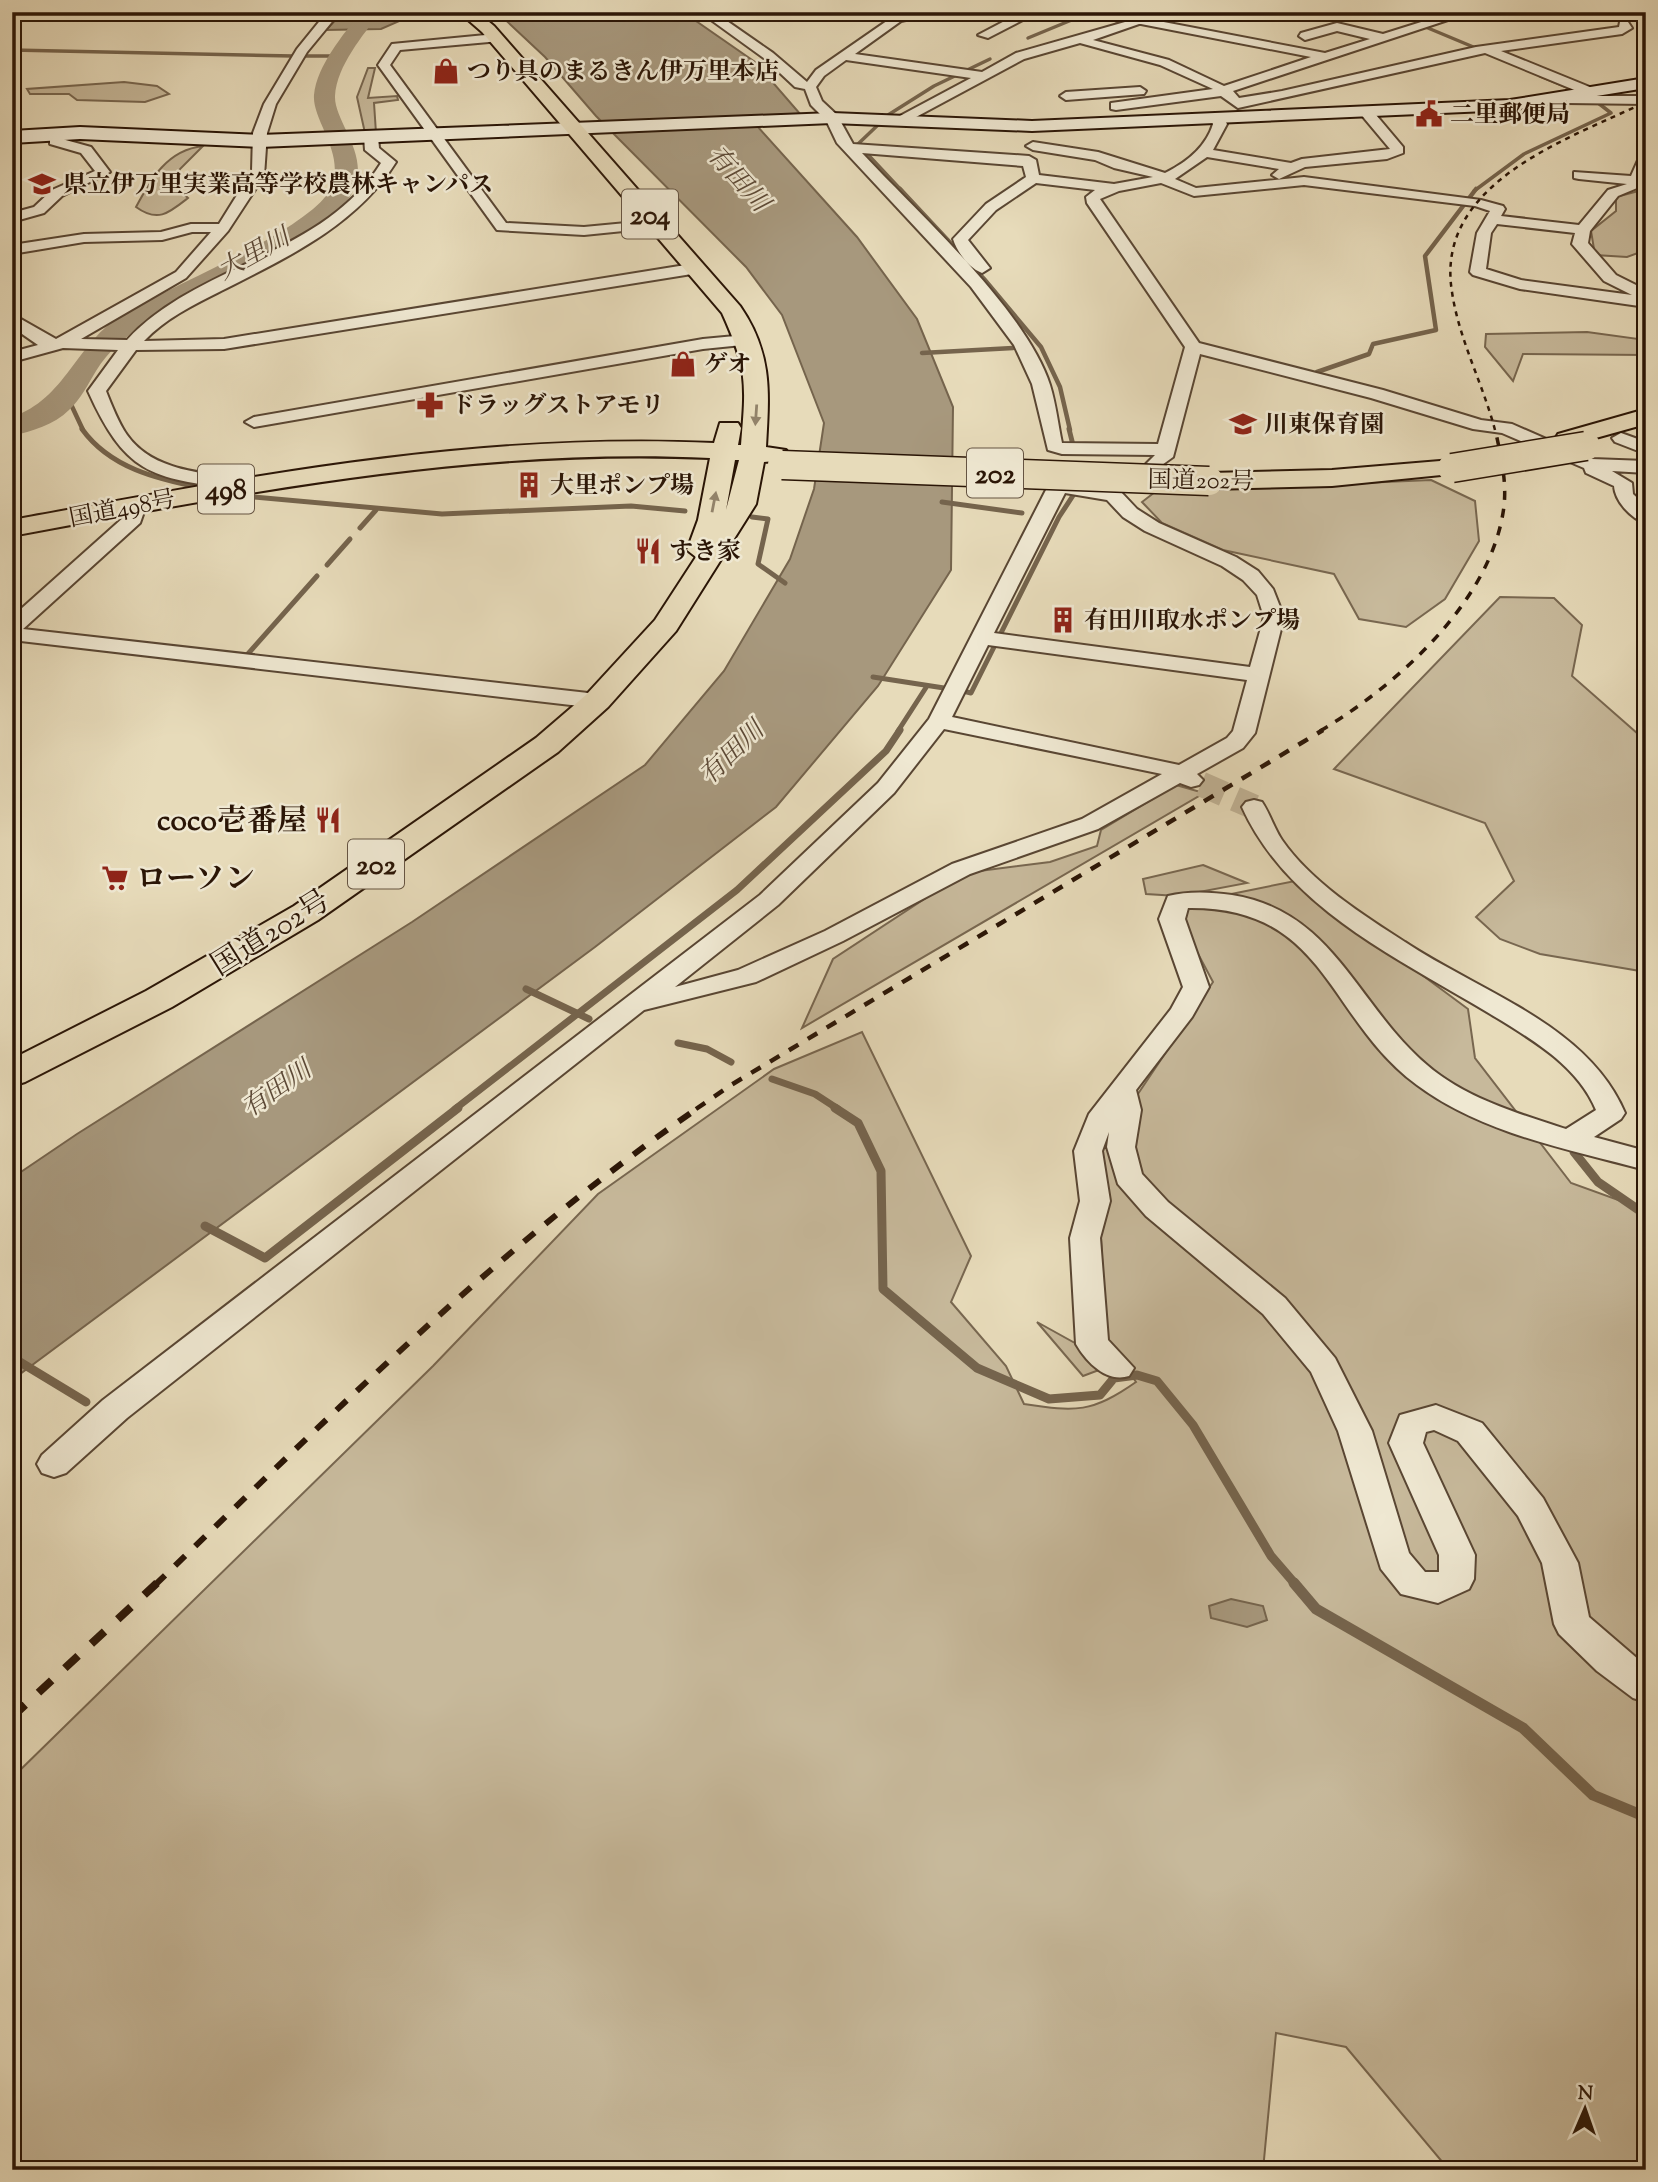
<svg xmlns="http://www.w3.org/2000/svg" width="1658" height="2182" font-family="'Sorts Mill Goudy','Noto Serif JP',serif">
<rect width="100%" height="100%" fill="#e7dbba"/>
<filter id="stains"><feTurbulence type="fractalNoise" baseFrequency=".00286" numOctaves="4"/><feColorMatrix values="0 0 0 0 .2 0 0 0 0 .09 0 0 0 0 .02 0 0 0 .5 -.17"/></filter>
<radialGradient id="worn" r=".72"><stop offset=".6" stop-color="#630" stop-opacity="0"/><stop offset="1" stop-color="#630" stop-opacity=".3"/></radialGradient>
<!-- green -->
<g fill="#c7b99b" stroke="#786750" stroke-width="2">
<polygon points="368,68 375,68 368,98 397,96 398,100 374,103 376,133 365,133 357,97"/>
<polygon points="124,82 157,86 169,94 145,102 77,100 69,94 30,94 27,89"/>
<path d="M203 146 180 169 172 184 188 198C169 213 158 223 136 207 151 179 167 150 203 146Z"/>
<polygon points="1646,189 1646,250 1627,257 1595,255 1591,231 1616,211 1616,197"/>
<polygon points="1587,332 1646,340 1646,355 1523,354 1513,381 1485,347 1486,334"/>
<polygon points="1431,480 1475,501 1479,541 1445,599 1406,627 1359,619 1334,574 1223,550 1162,523 1142,502 1155,492"/>
<polygon points="1500,597 1554,598 1582,625 1572,676 1646,741 1646,972 1540,954 1500,939 1476,917 1514,881 1485,823 1334,769"/>
<polygon points="1176,785 1204,793 802,1028 833,959 964,873 1050,862 1097,846 1101,830"/>
<polygon points="1203,865 1247,883 1178,896 1146,894 1143,879"/>
<path d="M1295 881 1468 1009 1475 1058 1571 1183 1646 1210V2170H1449L1346 2047 1276 2033 1263 2170H12V1778L433 1366 598 1194 774 1069 862 1032 971 1256 951 1302 1006 1366 1024 1404C1076 1412 1092 1413 1136 1382L1106 1340 1097 1155 1213 982 1180 920 1192 902Z"/>
<polygon points="1037,1322 1082,1347 1099,1370 1083,1376"/>
</g>
<!-- water -->
<g fill="#a7987d" stroke="#75644d" stroke-width="2">
<polygon points="343,12 397,12 404,19 381,29 326,30"/>
<polygon points="497,12 683,12 755,62 801,115 758,127 857,237 917,319 953,407 951,570 878,686 776,807 595,947 12,1380 12,1178 77,1134 412,922 645,765 724,671 790,559 814,489 824,423 782,315 746,267 596,116 545,57"/>
<polygon points="1231,1599 1263,1606 1267,1620 1247,1627 1211,1618 1209,1606"/>
</g>
<g fill="none" stroke-linecap="round" stroke-linejoin="round">
<!-- stream-far5 -->
<g stroke="#75644d" stroke-width="3.5">
<polyline points="1451,12 1416,23 1483,51"/>
<polyline points="1028,38 1091,12"/>
<polyline points="12,50 293,56"/>
<polyline points="302,56 340,56"/>
<polyline points="1540,76 1579,92"/>
<polyline points="888,115 934,86 990,59"/>
<polyline points="880,123 858,144 902,191"/>
<polyline points="1474,191 1524,154 1611,113 1593,99"/>
</g>
<!-- stream-far4 -->
<g stroke="#75644d" stroke-width="4.5">
<polyline points="900,189 984,279 1041,347 1060,387 1070,430"/>
<polyline points="922,353 1013,348"/>
<polyline points="1317,372 1369,354 1373,344 1436,330 1425,256 1476,189"/>
<polyline points="68,398 83,430"/>
</g>
<!-- stream-far3 -->
<g stroke="#75644d" stroke-width="5">
<path d="M82 429C110 468 157 479 202 488"/>
<polyline points="1069,429 1073,445"/>
<polyline points="233,495 442,514 631,506 685,511"/>
<polyline points="942,502 1022,513"/>
<polyline points="752,517 768,519 758,564 785,583"/>
<polyline points="360,528 376,510"/>
<polyline points="327,565 350,539"/>
<polyline points="247,655 317,576"/>
<polyline points="873,677 944,688"/>
<polyline points="963,691 971,693 1059,517 1074,494"/>
<polyline points="898,731 927,686"/>
</g>
<!-- stream-far2 -->
<g stroke="#75644d" stroke-width="7">
<polyline points="526,989 589,1019"/>
<polyline points="678,1043 707,1049 731,1062"/>
<polyline points="772,1079 815,1094 838,1109"/>
<polyline points="455,1109 737,890 886,751 900,730"/>
</g>
<!-- stream-far1 -->
<g stroke="#75644d" stroke-width="9">
<polyline points="835,1108 858,1123 881,1171 883,1289 977,1368 1049,1399 1100,1395 1114,1378 1137,1375 1157,1381 1193,1425 1271,1556 1296,1585"/>
<polyline points="1574,1152 1598,1182 1646,1215"/>
<polyline points="205,1226 265,1258 458,1108"/>
<polyline points="20,1362 86,1402"/>
</g>
<!-- stream -->
<polyline stroke="#75644d" stroke-width="11" points="1294,1583 1316,1609 1523,1728 1593,1795 1646,1817"/>
<!-- river -->
<path fill="#a7987d" fill-rule="evenodd" d="M360 12H380C363 36 337 65 335 96 334 121 368 152 355 187 334 241 198 292 146 324 126 336 108 351 96 371 88 384 81 399 69 410 54 425 32 431 12 436V417C66 399 75 344 123 314 168 287 312 229 331 188 346 153 312 121 314 95 317 65 343 36 360 12Z"/>
<!-- street-tunnel -->
<polyline stroke="#c1b396" stroke-width="25" stroke-dasharray="25 12" stroke-linecap="butt" points="1201,784 1254,807"/>
<!-- street casing -->
<g stroke="#594633" stroke-width="4">
<g id="street">
<path d="M327 12H340L307 52 276 104 267 133 264 176 228 231 186 278 81 339 127 340C197 264 323 256 381 163L365 150 364 137 371 133 378 137 379 148 396 162C356 226 286 258 221 291 193 305 166 318 144 341L224 339 698 263 706 268 698 273 224 349 136 350 106 391C112 406 118 422 127 435 153 472 205 473 245 479L254 485 245 491C155 477 128 480 88 391L118 350 63 348 12 362V352L38 345 12 327V314L56 339 176 272 211 232H192L162 240 84 242 12 254V245L84 234 161 232 191 224H219L252 171 253 133 264 104 297 49Z"/>
<path d="M700 12H714L773 53 807 82 816 70 894 16 944 12 901 21 855 54 982 72 1016 53 1125 22 1074 12 1135 17 1154 12 1148 19 1325 53 1370 39 1337 31 1305 40 1299 36 1301 33 1337 23 1383 34 1453 12H1472L1233 91 1239 98 1282 91 1476 47 1619 27 1620 22H1628L1632 28 1622 34 1501 51 1597 90 1598 93 1595 96H1646V104L1567 103V97L1589 96 1485 53 1238 108 1221 96 1116 110 1111 109V103L1213 89 1160 65 1080 43 1024 59 903 124 896 120 898 117 971 78 846 60 824 76 816 87 822 101 837 115 853 144 1029 156 1036 160 1039 175 1114 184 1153 177 1114 168 1095 160 1033 150 1026 146 1033 142 1098 152 1165 173C1187 162 1206 147 1213 124L1210 118 1217 114 1222 115 1227 124 1213 150 1291 163 1302 159 1390 149 1359 112 1366 108 1371 109 1403 147V153L1387 159 1305 167 1279 179 1272 175 1279 169 1207 157 1175 179 1196 188 1304 177 1481 200 1503 206 1505 209 1501 216 1579 225 1608 190 1627 184 1579 179 1574 178V172L1631 176 1639 158 1646 154 1642 186 1618 196 1590 231 1588 243 1616 275 1646 290V307L1520 289 1473 275 1470 272 1477 233 1490 211 1475 206 1304 185 1194 196 1161 183 1119 191 1100 199 1199 343 1383 390 1481 420 1512 424 1592 459 1646 461V473L1612 471 1632 483 1633 494 1646 506V523C1631 519 1615 501 1614 486L1586 473 1584 468 1502 433 1473 429 1371 398 1200 354 1173 457 1155 470 1146 464 1155 455 1062 454 1048 450 1032 384 1014 345 971 287 837 143 826 120 811 105 805 89 795 87 765 59ZM1139 24H1141L1311 57 1224 86 1169 60 1093 40ZM862 153 1023 166 1026 177 986 204 953 239C957 252 969 268 982 273L990 268 968 240 996 210 1036 183 1095 190 1086 197 1087 203 1185 347 1158 444 1062 443C1058 424 1056 404 1050 385 1026 310 917 212 862 153ZM1497 224 1575 233 1572 244 1604 281 1632 295 1521 280 1486 269 1491 233Z"/>
<polygon points="1022,12 1038,12 988,38 978,35"/>
<polygon points="496,34 500,35 500,41 400,50 390,65 506,223 584,227 658,220 665,224 663,227 584,235 497,230 378,65 392,44"/>
<polygon points="1140,87 1146,91 1144,94 1066,100 1060,96 1066,92"/>
<polygon points="50,131 60,131 62,139 91,147 110,172 62,196 44,213 12,222 12,213 34,207 52,190 95,171 81,153 50,144"/>
<polygon points="746,335 752,336 752,344 703,349 254,427 245,422 254,417 703,339"/>
<polygon points="1621,433 1646,442 1646,454 1615,442 1612,438"/>
<path d="M1063 481 1120 491 1137 509 1159 523 1236 557 1258 571 1273 589 1284 617 1255 733 1243 748 1197 774 1203 780 1199 785 1191 787 1180 783 1098 829 970 874 843 941 756 982 644 1010 127 1418 66 1473 54 1477 42 1473 37 1464 42 1455 103 1400 760 895 878 783 929 719 1046 490ZM1065 493 1107 500 1123 517 1145 531 1222 566 1243 580 1257 595 1264 617 1250 667 994 633ZM988 645 1247 680 1233 731 1227 738 1179 765 952 717ZM944 729 1162 774 1082 819 952 864 825 931 738 970 675 987 778 905 894 793Z"/>
<polygon points="136,500 146,506 140,523 23,629 597,694 608,701 597,708 12,640 12,617 124,517 129,502"/>
<path d="M1254 800 1262 802C1270 814 1274 828 1282 840 1311 882 1363 915 1405 942 1480 992 1588 1025 1625 1113L1621 1119 1594 1137 1646 1151V1170C1570 1150 1481 1133 1417 1085 1326 1018 1327 906 1188 908L1185 919 1209 987 1192 1017 1136 1090 1141 1110 1135 1147 1142 1174 1168 1202 1285 1298 1335 1358 1372 1431 1409 1553 1425 1572H1439V1555L1389 1443 1400 1415 1436 1405 1482 1423 1543 1498 1578 1563 1589 1617 1646 1666V1702L1633 1698 1597 1671 1559 1634 1554 1624 1542 1563 1518 1516 1458 1441 1434 1430 1426 1432 1423 1443 1475 1555 1474 1579 1469 1589 1438 1603 1401 1594 1381 1569 1338 1431 1311 1372 1263 1314 1146 1216 1118 1184 1107 1147 1109 1132 1102 1151 1110 1201 1100 1238 1108 1340 1134 1368 1129 1376C1107 1383 1087 1363 1076 1344L1070 1238 1080 1201 1074 1151 1089 1114 1171 1009 1183 987 1159 919 1168 896C1188 891 1211 892 1232 895 1334 911 1357 1006 1427 1065 1465 1098 1519 1114 1566 1129L1596 1110C1577 1064 1528 1037 1487 1012 1397 958 1287 907 1242 807L1246 802Z"/>
</g>
</g>
<!-- secondary casing -->
<g stroke="#2a1506" stroke-width="4">
<polygon id="secondary" points="1646,78 1646,88 1510,110 1032,131 832,123 260,147 80,139 12,143 12,131 80,127 260,135 832,113 1032,121 1510,100"/>
</g>
<!-- highway casing -->
<g stroke="#2a1506" stroke-width="4">
<g id="highway">
<path d="M459 12H477L494 26 740 306C773 354 769 393 766 447L786 450 790 455 786 460 764 462 756 504 676 631 608 707 558 752 318 920 172 1007 25 1082 12 1086V1059L146 991 294 906 536 738 586 695 655 620 696 557 687 550 698 520 710 458C473 447 244 493 12 536V520C248 477 472 432 714 443L720 423H738L741 428 738 445H741C746 384 748 370 722 313L482 32ZM735 460H739L726 510Z"/>
<polygon points="1646,409 1646,424 1567,446 1558,444 1555,439 1558,434"/>
<polygon points="1452,460 1461,463 1465,468 1461,473 1332,486 1209,489 1200,486 1196,481 1200,476 1209,473 1332,470"/>
</g>
</g>
<!-- street -->
<use href="#street" fill="#efe8d2" fill-rule="evenodd"/>
<!-- secondary -->
<use href="#secondary" fill="#efe8d2" fill-rule="evenodd"/>
<!-- highway -->
<use href="#highway" fill="#e7dbba" fill-rule="evenodd"/>
<!-- rail-far4 -->
<path stroke="#2a1506" stroke-width="2.5" stroke-dasharray="5 5" stroke-linecap="butt" d="M1495 430C1483 384 1459 340 1452 292 1434 183 1568 139 1646 102"/>
<!-- rail-far3 -->
<path stroke="#2a1506" stroke-width="3.5" stroke-dasharray="9 9" stroke-linecap="butt" d="M1320 731C1396 686 1488 604 1503 513 1508 485 1501 456 1495 429"/>
<!-- rail-far2 -->
<polyline stroke="#2a1506" stroke-width="4.5" stroke-dasharray="11 11" stroke-linecap="butt" points="696,1109 731,1085 1323,730"/>
<!-- rail-far1 -->
<path stroke="#2a1506" stroke-width="6" stroke-dasharray="14 14" stroke-linecap="butt" d="M155 1585C328 1418 500 1245 698 1108"/>
<!-- rail -->
<polyline stroke="#2a1506" stroke-width="8" stroke-dasharray="18 18" stroke-linecap="butt" points="12,1717 157,1583"/>
<!-- highway-bridge casing -->
<g stroke="#2a1506" stroke-width="31" stroke-linecap="butt">
<g id="highway-bridge">
<polyline points="782,465 1209,481"/>
<polyline points="1452,468 1586,446"/>
</g>
</g>
<!-- highway-bridge -->
<use href="#highway-bridge" stroke="#e7dbba" stroke-width="28"/>
</g>
<!-- one-way arrows -->
<defs><path id="oneway-solid" d="M-6-.8H1V-3.2L6.5 0L1 3.2V.8H-6Z" transform="scale(1.75)"/></defs>
<g fill="#928269">
<use href="#oneway-solid" transform="translate(756 415) rotate(94)"/>
<use href="#oneway-solid" transform="translate(714 502) rotate(-79)"/>
</g>
<!-- icons -->
<defs>
<g id="shop-bare" transform="scale(2.1)"><path d="M-5-2.5h2.3a2.7 3.5 0 0 1 5.4 0H5L5.5 6h-11ZM-1.5-2.5h3a1.5 2.3 0 0 0-3 0Z" fill="#8f2418" stroke="#efe8d2" stroke-width="2.5" paint-order="stroke"/></g>
<g id="civic-bare" transform="scale(2.1)"><path d="M-.6-6.5H3V-4.5H.6V-3L4-1V1h2V6H-6V1h2V-1L-.6-3ZM-1.2 2.5V6h2.4V2.5Z" fill="#8f2418" stroke="#efe8d2" stroke-width="2.5" paint-order="stroke"/></g>
<g id="school-bare" transform="scale(2.1)"><path d="M0-5L7-2L0 1L-7-2ZM-4 1L0 2.5L4 1V4Q0 6-4 4Z" fill="#8f2418" stroke="#efe8d2" stroke-width="2.5" paint-order="stroke"/></g>
<g id="pharmacy-bare" transform="scale(2.1)"><path d="M-2-6h4v4h4v4h-4v4h-4v-4h-4v-4h4Z" fill="#8f2418" stroke="#efe8d2" stroke-width="2.5" paint-order="stroke"/></g>
<g id="building-bare" transform="scale(2.1)"><path d="M-4-6H4V6H1V3H-1V6H-4ZM-2.5-4.3h1.7v1.8h-1.7ZM.8-4.3h1.7v1.8H.8ZM-2.5-1h1.7V.8h-1.7ZM.8-1h1.7V.8H.8Z" fill="#8f2418" stroke="#efe8d2" stroke-width="2.5" paint-order="stroke"/></g>
<g id="restaurant-bare" transform="scale(2.1)"><path d="M-5-6h1v4h1v-4h1v4h1v-4h1v5L-1.5 .5V6h-2V.5L-5-1ZM5-6V6H3V1.5H1.5Q1.5-4 5-6Z" fill="#8f2418" stroke="#efe8d2" stroke-width="2.5" paint-order="stroke"/></g>
<g id="supermarket-bare" transform="scale(2.1)"><path d="M-6-5.5h2.5l.6 2H6L4.5 2H-2.5L-4.4-4H-6ZM-1.5 3.2a1.3 1.3 0 1 0 .1 0ZM3 3.2a1.3 1.3 0 1 0 .1 0Z" fill="#8f2418" stroke="#efe8d2" stroke-width="2.5" paint-order="stroke"/></g>
</defs>
<g fill-rule="evenodd">
<use href="#shop-bare" x="446" y="71"/>
<use href="#civic-bare" x="1429" y="114"/>
<use href="#school-bare" x="42" y="184"/>
<use href="#shop-bare" x="683" y="364"/>
<use href="#pharmacy-bare" x="430" y="405"/>
<use href="#school-bare" x="1243" y="424"/>
<use href="#building-bare" x="529" y="485"/>
<use href="#restaurant-bare" x="648" y="551"/>
<use href="#building-bare" x="1063" y="620"/>
<use href="#restaurant-bare" x="328" y="820"/>
<use href="#supermarket-bare" x="115" y="878"/>
</g>
<g text-anchor="middle" stroke-width="5" stroke-linejoin="round" paint-order="stroke">
<!-- far-poi labels -->
<g font-size="24" font-weight="bold" fill="#2a1506" stroke="#efe8d2" text-anchor="start">
<text x="467" y="79">つり具のまるきん伊万里本店</text>
<text x="1450" y="122">二里郵便局</text>
<text x="63" y="192">県立伊万里実業高等学校農林キャンパス</text>
<text x="704" y="372">ゲオ</text>
<text x="451" y="413">ドラッグストアモリ</text>
<text x="1264" y="432">川東保育園</text>
<text x="550" y="493">大里ポンプ場</text>
<text x="669" y="559">すき家</text>
<text x="1084" y="628">有田川取水ポンプ場</text>
</g>
<!-- far-street labels -->
<g font-size="24" fill="#2a1506" stroke="#efe8d2">
<text transform="translate(1201 480) rotate(1)" y="8">国道202号</text>
<text transform="translate(122 508) rotate(-11)" y="8">国道498号</text>
</g>
<!-- far-water labels -->
<g font-size="26" font-style="italic" fill="#5c4936" stroke="#efe8d2">
<text transform="translate(739 178) rotate(48)" y="9">有田川</text>
<text transform="translate(253 253) rotate(-29)" y="9">大里川</text>
<text transform="translate(731 752) rotate(-44)" y="9">有田川</text>
<text transform="translate(276 1088) rotate(-35)" y="9">有田川</text>
</g>
<!-- shield labels -->
<g fill="#efe8d2" stroke="#655443" stroke-width="2">
<rect x="622" y="189.5" width="56" height="49" rx="5"/>
<rect x="967" y="448.5" width="56" height="49" rx="5"/>
<rect x="198" y="464.5" width="56" height="49" rx="5"/>
<rect x="348" y="839.5" width="56" height="49" rx="5"/>
</g>
<g font-size="28" font-weight="bold" fill="#2a1506">
<text x="650" y="224">204</text>
<text x="995" y="483">202</text>
<text x="226" y="499">498</text>
<text x="376" y="874">202</text>
</g>
<!-- poi labels -->
<g font-size="30" font-weight="bold" fill="#2a1506" stroke="#efe8d2" text-anchor="end">
<text x="307" y="830">coco壱番屋</text>
<text x="136" y="888" text-anchor="start">ローソン</text>
</g>
<!-- street labels -->
<g font-size="30" fill="#2a1506" stroke="#efe8d2">
<text transform="translate(270 932) rotate(-32)" y="10">国道202号</text>
</g>
</g>
<!-- margin -->
<rect width="1658" height="2182" fill="none" stroke="#e7dbba" stroke-width="42"/>
<rect x="14" y="14" width="1630" height="2154" fill="none" stroke="#2a1506" stroke-width="3.5"/>
<rect x="21" y="21" width="1616" height="2140" fill="none" stroke="#2a1506" stroke-width="2"/>
<!-- north arrow -->
<g transform="translate(1585 2109) rotate(2)" stroke="#efe8d2" stroke-width="5" paint-order="stroke">
<path d="M0-5L12 26L0 18L-12 26Z" fill="#2a1506"/>
<text y="-10" font-size="19" font-weight="bold" text-anchor="middle" fill="#2a1506">N</text>
</g>
<rect width="100%" height="100%" filter="url(#stains)"/>
<rect width="100%" height="100%" fill="url(#worn)"/>
</svg>
